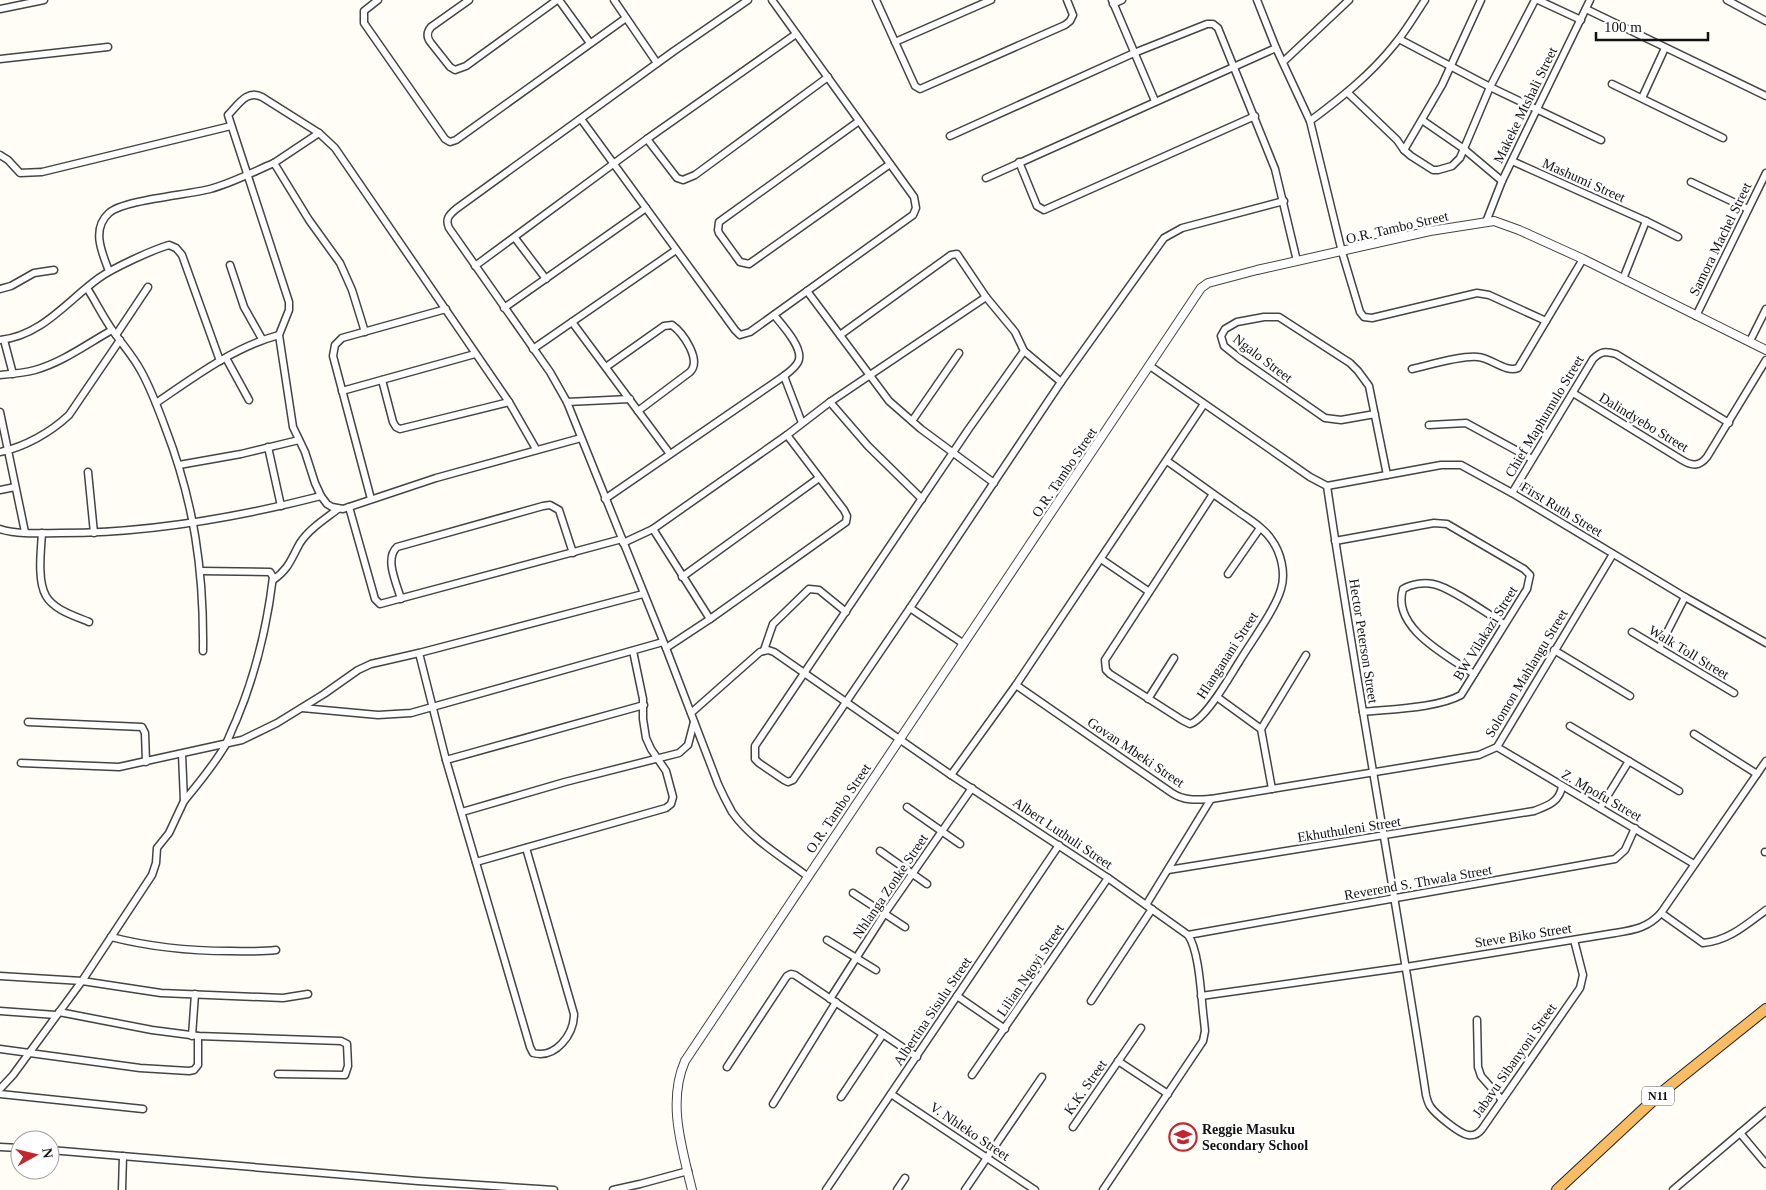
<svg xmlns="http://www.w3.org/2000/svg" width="1766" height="1190" font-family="'Times New Roman',serif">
<rect width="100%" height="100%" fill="#fffdf5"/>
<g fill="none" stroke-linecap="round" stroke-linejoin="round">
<!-- minor casing -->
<g stroke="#444" stroke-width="9">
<g id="minor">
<polyline points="378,0 364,11 364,23 445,139 450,142 456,140 626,18"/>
<path d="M469 0 431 27C426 33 427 38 431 43L450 67 455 70 466 66 557 0"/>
<polyline points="559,0 590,43"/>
<polyline points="614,0 657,63"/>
<path d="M748 0 674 51 456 209C449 215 445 219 449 228L550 372 567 402 666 648 718 784C722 793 727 803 732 812 751 839 782 857 807 876"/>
<polyline points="876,0 915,86 920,89 1065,25 1070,21 1073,15 1067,0"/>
<polyline points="1112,0 1155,101"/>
<polyline points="1257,0 1276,48 1310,121 1342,252 1360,312 1364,317 1372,318 1477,293 1489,295 1546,321"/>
<polyline points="1538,0 1581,20"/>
<polyline points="1727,0 1766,21"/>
<polyline points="1113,4 1122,0"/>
<polyline points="0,9 44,0"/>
<polyline points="1586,9 1766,96"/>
<polyline points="1399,39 1490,87 1601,140"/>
<polyline points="895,42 991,0"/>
<polyline points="0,59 108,47"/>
<polyline points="1283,62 1349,0"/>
<polyline points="1612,84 1723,138"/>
<polyline points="1348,93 1397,140 1404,150 1411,156 1433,170 1438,170 1452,166 1460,158 1490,87 1535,0"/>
<polyline points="1642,98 1665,48"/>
<polyline points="581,119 735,330 740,335 750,332 913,215 916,208 914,197 772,0"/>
<polyline points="1422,120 1464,149 1502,181"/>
<polyline points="859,121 719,222 718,230 719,233 740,262 749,264 890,164"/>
<path d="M1310 121C1341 98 1370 75 1394 45 1406 31 1415 15 1425 0"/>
<polyline points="319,133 274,163 309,220 340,263 352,290 365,332"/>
<polyline points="950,136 1134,53 1207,24 1213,24 1218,28 1275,169 1297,261"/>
<polyline points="647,139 677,178 683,180 695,175 828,77"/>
<polyline points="1404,150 1442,85 1481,0"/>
<polyline points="0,155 8,160 20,173 42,172 231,126"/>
<polyline points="1512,161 1646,221 1678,237"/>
<polyline points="1019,162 1037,206 1044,210 1255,116"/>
<polyline points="986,178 1276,48"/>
<polyline points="1691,182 1748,209"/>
<polyline points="1486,222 1502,181 1590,0"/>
<polyline points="515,238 546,279"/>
<polyline points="230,265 244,307 262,339"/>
<polyline points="475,266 647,139 796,34"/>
<path d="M109 271C102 253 91 229 109 213 123 200 187 195 210 189 232 183 253 172 274 163"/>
<polyline points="1623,279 1646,221"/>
<path d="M87 288C96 302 103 317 113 331 122 344 133 356 141 371 151 389 158 408 165 427 194 502 204 570 203 651"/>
<polyline points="0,289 11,286 34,273 54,270"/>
<polyline points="807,291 889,401 921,429 994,483"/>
<polyline points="504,308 646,208"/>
<polyline points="1696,316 1766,173"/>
<polyline points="572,322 670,454"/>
<polyline points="116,335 148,287"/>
<polyline points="840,335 951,255 957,254 986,297 1015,332 1024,351 1061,382"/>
<path d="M0 340C42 336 68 300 99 278 113 268 152 250 169 245L176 248 182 255 220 361"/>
<polyline points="4,340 13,374"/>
<polyline points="1750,341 1766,309"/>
<polyline points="533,349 676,250"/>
<polyline points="1024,351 968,430 755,746 755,759 759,763 784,780 788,782 793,780 910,608 1061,382 1164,238 1182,228 1284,201"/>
<polyline points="226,358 249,400"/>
<path d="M1150 366 1310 477 1327 486C1357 689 1395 891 1426 1095 1427 1099 1428 1103 1430 1106 1435 1114 1460 1134 1468 1135 1474 1136 1479 1133 1482 1129L1580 988 1583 975 1574 940"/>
<path d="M606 367 664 326 672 325C683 333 702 360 690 372L638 411"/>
<path d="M1412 369C1430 365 1462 355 1478 357 1491 358 1506 373 1518 368L1583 259"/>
<path d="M0 375C12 374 24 373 35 370 63 362 87 344 112 330"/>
<polyline points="784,376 802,423"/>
<polyline points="382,380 393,422 396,427 400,429 509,402"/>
<polyline points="342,391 475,354"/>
<path d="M1573 393 1682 460C1692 466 1699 467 1707 457L1766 360"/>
<polyline points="567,402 630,399"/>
<polyline points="830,402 868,446 922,499"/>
<path d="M156 403C194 377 234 347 279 335"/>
<polyline points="0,412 25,532"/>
<polyline points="1375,414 1341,420 1325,418 1239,358 1224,346 1221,336 1225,329 1237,322 1264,317 1279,317 1350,363 1358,371 1369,386 1387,475"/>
<polyline points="912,421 959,353"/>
<polyline points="1429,425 1466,423 1532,459"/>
<polyline points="268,447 281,506"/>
<path d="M536 449 509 402 335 148 319 133 262 97C247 89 238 105 228 115L289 302V310L279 335 293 427 305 452 315 483 321 496 327 504 332 507 343 509 436 478 581 438"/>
<path d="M0 452C25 447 51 432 69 415L120 340"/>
<path d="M1167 461C1190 477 1213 494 1236 510 1248 519 1262 526 1271 539 1281 552 1286 573 1281 589 1275 610 1251 642 1239 662 1230 676 1206 719 1190 724L1182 720 1110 674 1106 670 1105 660 1213 494"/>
<polyline points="179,465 241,454 299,440"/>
<polyline points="88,472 94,533"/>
<polyline points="1327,486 1441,465 1461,465 1512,493 1685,597 1766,643"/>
<polyline points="0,490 15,487"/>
<path d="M1512 493 1593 359C1601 351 1606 351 1616 354L1729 423"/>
<polyline points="371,499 333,356 335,345 342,338 446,309"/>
<path d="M605 499 784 376C789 372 795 368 798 362 805 349 782 325 774 315"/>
<polyline points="349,507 375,599 380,604 622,539"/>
<path d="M0 529C19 535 41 533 61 533 149 533 235 518 321 496"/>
<polyline points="653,529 710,619"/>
<path d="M42 533C41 550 37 581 46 596 54 610 75 616 89 622"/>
<path d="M1335 541 1434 523 1447 524 1524 569 1530 575 1527 589 1461 695C1438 708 1391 709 1363 712"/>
<polyline points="623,543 653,529 787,435 830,402 986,297"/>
<polyline points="1101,559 1148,591"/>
<polyline points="1228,574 1260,528"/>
<polyline points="682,577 819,478"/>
<path d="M273 580C289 569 291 559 300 543 309 529 325 519 338 509"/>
<path d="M401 599C397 584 384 559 397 547L543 506 550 505 559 510 573 553"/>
<polyline points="910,608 964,644"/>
<polyline points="1632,632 1734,693"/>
<polyline points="666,648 710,619 846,522 847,516 844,510 787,435"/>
<polyline points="1659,648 1685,597"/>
<polyline points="764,650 773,624 809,589 819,590 846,612"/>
<polyline points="1554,650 1630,696"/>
<path d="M419 653 446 760 530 1047 533 1053C556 1059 574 1034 574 1014L526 848"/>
<path d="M1474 674C1448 656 1391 628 1403 589 1411 584 1424 582 1433 584 1450 587 1488 614 1504 624"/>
<path d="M1016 685 1172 793C1184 801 1196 800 1211 799L1479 755 1497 747 1613 554"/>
<polyline points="1217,697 1261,729 1272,789"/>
<polyline points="1148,699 1174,658"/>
<polyline points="302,708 378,715 411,713 663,642"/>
<path d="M691 713 760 652 768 650 774 652 951 775 1108 878 1188 935C1200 952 1201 999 1204 1021L1205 1031 1203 1041 1103 1190"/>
<polyline points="28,722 142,727 145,733 146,762"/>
<polyline points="1570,726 1679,791"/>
<polyline points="1261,729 1306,655"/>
<polyline points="1694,734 1757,774"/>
<polyline points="1497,747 1694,864"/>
<polyline points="446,760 644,705"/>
<polyline points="21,763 119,767 242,740 277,723 324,694 358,670 371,664 419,653 643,594"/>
<polyline points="951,775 1016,685 1204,404"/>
<path d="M184 801C199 783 213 766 225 746 229 738 232 729 236 721 255 676 267 627 273 577L270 572 201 571"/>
<polyline points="907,807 960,844"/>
<polyline points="1600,808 1629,761"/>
<polyline points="462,812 565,782 679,753 688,745 694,722"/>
<polyline points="880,851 927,884"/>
<polyline points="1765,852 1766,852"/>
<polyline points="476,862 666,808 671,804 673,797 666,771 651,749 646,738 643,719 643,699 633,651"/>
<path d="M1168 870 1534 811C1547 806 1560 802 1562 786"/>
<polyline points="853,893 905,927"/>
<polyline points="1146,905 1211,799"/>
<path d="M1661 913 1703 943C1728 941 1746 925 1766 910"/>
<polyline points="1188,935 1615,859 1625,850 1635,828"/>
<path d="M111 937C150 947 190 951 230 951 246 951 261 952 276 950"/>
<polyline points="827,940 876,970"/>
<polyline points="0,976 82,981 161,993 283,998 308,994"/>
<polyline points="957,996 1005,1029"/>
<path d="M1201 996 1406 967 1615 933C1633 930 1648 928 1661 913L1766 761"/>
<polyline points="830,999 885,913 972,788"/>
<polyline points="1091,1001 1152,909"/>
<polyline points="0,1011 56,1015"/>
<polyline points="59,1012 152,1030 198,1036 341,1041 347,1044 348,1066 345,1075 278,1074"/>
<polyline points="1477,1020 1478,1067 1481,1076 1502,1100"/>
<polyline points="192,1036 195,994"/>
<polyline points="0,1049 140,1068 189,1071 194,1070 198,1065 198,1036"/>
<polyline points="1118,1061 1168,1094"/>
<polyline points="727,1067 787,976 791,974 795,975 917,1057"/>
<polyline points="972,1075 1108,878"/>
<polyline points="0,1089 13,1075 82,981 152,875 156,863 157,848 169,833 184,801 182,754"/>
<polyline points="0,1094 143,1109"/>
<polyline points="891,1094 1035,1190"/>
<polyline points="841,1097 883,1034"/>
<polyline points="773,1104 836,1002"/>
<polyline points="1073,1127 1141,1028"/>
<polyline points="1740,1133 1766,1164"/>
<polyline points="0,1147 20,1148"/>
<polyline points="50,1150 418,1181 554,1190"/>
<polyline points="122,1190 123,1156"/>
<polyline points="613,1190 640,1184 688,1171"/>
<polyline points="826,1190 1059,845"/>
<polyline points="897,1190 905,1178"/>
<polyline points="965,1190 1042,1077"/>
<polyline points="1673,1190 1766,1111"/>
</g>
</g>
<!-- tertiary casing -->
<g stroke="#444" stroke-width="10">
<path id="tertiary" d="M692 1190C682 1148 667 1102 685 1061L1201 288 1208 283 1257 270 1430 231 1494 221 1519 230 1583 259 1766 350"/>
</g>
<!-- trunk casing -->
<g stroke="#222" stroke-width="12">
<polyline id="trunk" points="1557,1190 1661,1093 1766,1009"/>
</g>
<!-- minor -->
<use href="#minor" stroke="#fff" stroke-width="6"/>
<!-- tertiary -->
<use href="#tertiary" stroke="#fff" stroke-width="8"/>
<!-- trunk -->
<use href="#trunk" stroke="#f7bc64" stroke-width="10"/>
</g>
<!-- icons -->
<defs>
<g id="school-ring" transform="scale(1.4375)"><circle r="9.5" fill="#fff" stroke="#c4262e" stroke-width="1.5"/><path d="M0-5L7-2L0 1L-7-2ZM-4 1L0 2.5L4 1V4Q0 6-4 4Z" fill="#c4262e"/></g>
</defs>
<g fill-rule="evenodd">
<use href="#school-ring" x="1183" y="1137"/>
</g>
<g text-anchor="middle" stroke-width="5" stroke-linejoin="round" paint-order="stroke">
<!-- shield labels -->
<rect fill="#fff" stroke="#585858" stroke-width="1" x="1642" y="1086.5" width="32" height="19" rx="4"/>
<g font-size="12" font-weight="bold" fill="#111">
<text x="1658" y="1100">N11</text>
</g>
<!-- street labels -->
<g font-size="14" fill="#111" stroke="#fff">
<text transform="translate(1525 105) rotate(-64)" y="5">Makeke Mtshali Street</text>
<text transform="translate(1584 180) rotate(24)" y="5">Mashumi Street</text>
<text transform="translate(1397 227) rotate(-13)" y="5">O.R. Tambo Street</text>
<text transform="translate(1720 239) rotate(-64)" y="5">Samora Machel Street</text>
<text transform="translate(1263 358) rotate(37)" y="5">Ngalo Street</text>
<text transform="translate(1544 416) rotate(-59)" y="5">Chief Maphumulo Street</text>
<text transform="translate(1644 422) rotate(31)" y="5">Dalindyebo Street</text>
<text transform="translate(1064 472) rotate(-56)" y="5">O.R. Tambo Street</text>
<text transform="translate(1562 509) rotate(31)" y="5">First Ruth Street</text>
<text transform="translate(1485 633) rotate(-58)" y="5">BW Vilakazi Street</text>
<text transform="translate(1364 641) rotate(81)" y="5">Hector Peterson Street</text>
<text transform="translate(1689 652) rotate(31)" y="5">Walk Toll Street</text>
<text transform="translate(1227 655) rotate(-57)" y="5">Hlanganani Street</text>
<text transform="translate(1526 673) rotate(-59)" y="5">Solomon Mahlangu Street</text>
<text transform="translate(1136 752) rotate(34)" y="5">Govan Mbeki Street</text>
<text transform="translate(1602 795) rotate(30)" y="5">Z. Mpofu Street</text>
<text transform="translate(838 808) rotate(-56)" y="5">O.R. Tambo Street</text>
<text transform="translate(1349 829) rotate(-9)" y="5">Ekhuthuleni Street</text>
<text transform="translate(1063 833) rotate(34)" y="5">Albert Luthuli Street</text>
<text transform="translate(1418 882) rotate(-10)" y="5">Reverend S. Thwala Street</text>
<text transform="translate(890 886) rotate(-56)" y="5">Nhlanga Zonke Street</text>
<text transform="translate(1523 935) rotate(-9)" y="5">Steve Biko Street</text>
<text transform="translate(1030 970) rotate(-56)" y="5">Lilian Ngoyi Street</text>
<text transform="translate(932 1011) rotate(-56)" y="5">Albertina Sisulu Street</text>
<text transform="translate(1514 1060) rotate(-55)" y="5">Jabavu Sibanyoni Street</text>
<text transform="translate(1085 1087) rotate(-55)" y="5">K.K. Street</text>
<text transform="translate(970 1131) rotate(34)" y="5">V. Nhleko Street</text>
</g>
<!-- poi labels -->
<g font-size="14" font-weight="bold" fill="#111" stroke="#fff" text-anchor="start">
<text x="1202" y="1134">Reggie Masuku<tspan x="1202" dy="16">Secondary School</tspan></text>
</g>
</g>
<!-- north arrow -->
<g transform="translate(35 1155) rotate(82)"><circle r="24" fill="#ffffff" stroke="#a0a0a0"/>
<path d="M0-4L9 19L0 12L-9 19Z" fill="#c4262e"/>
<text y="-8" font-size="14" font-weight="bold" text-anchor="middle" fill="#111111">N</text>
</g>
<!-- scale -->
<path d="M1596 32v8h112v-8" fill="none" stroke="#111111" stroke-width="2.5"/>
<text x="1604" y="32" font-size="15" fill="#111111" stroke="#ffffff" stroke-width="4" paint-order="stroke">100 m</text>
</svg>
